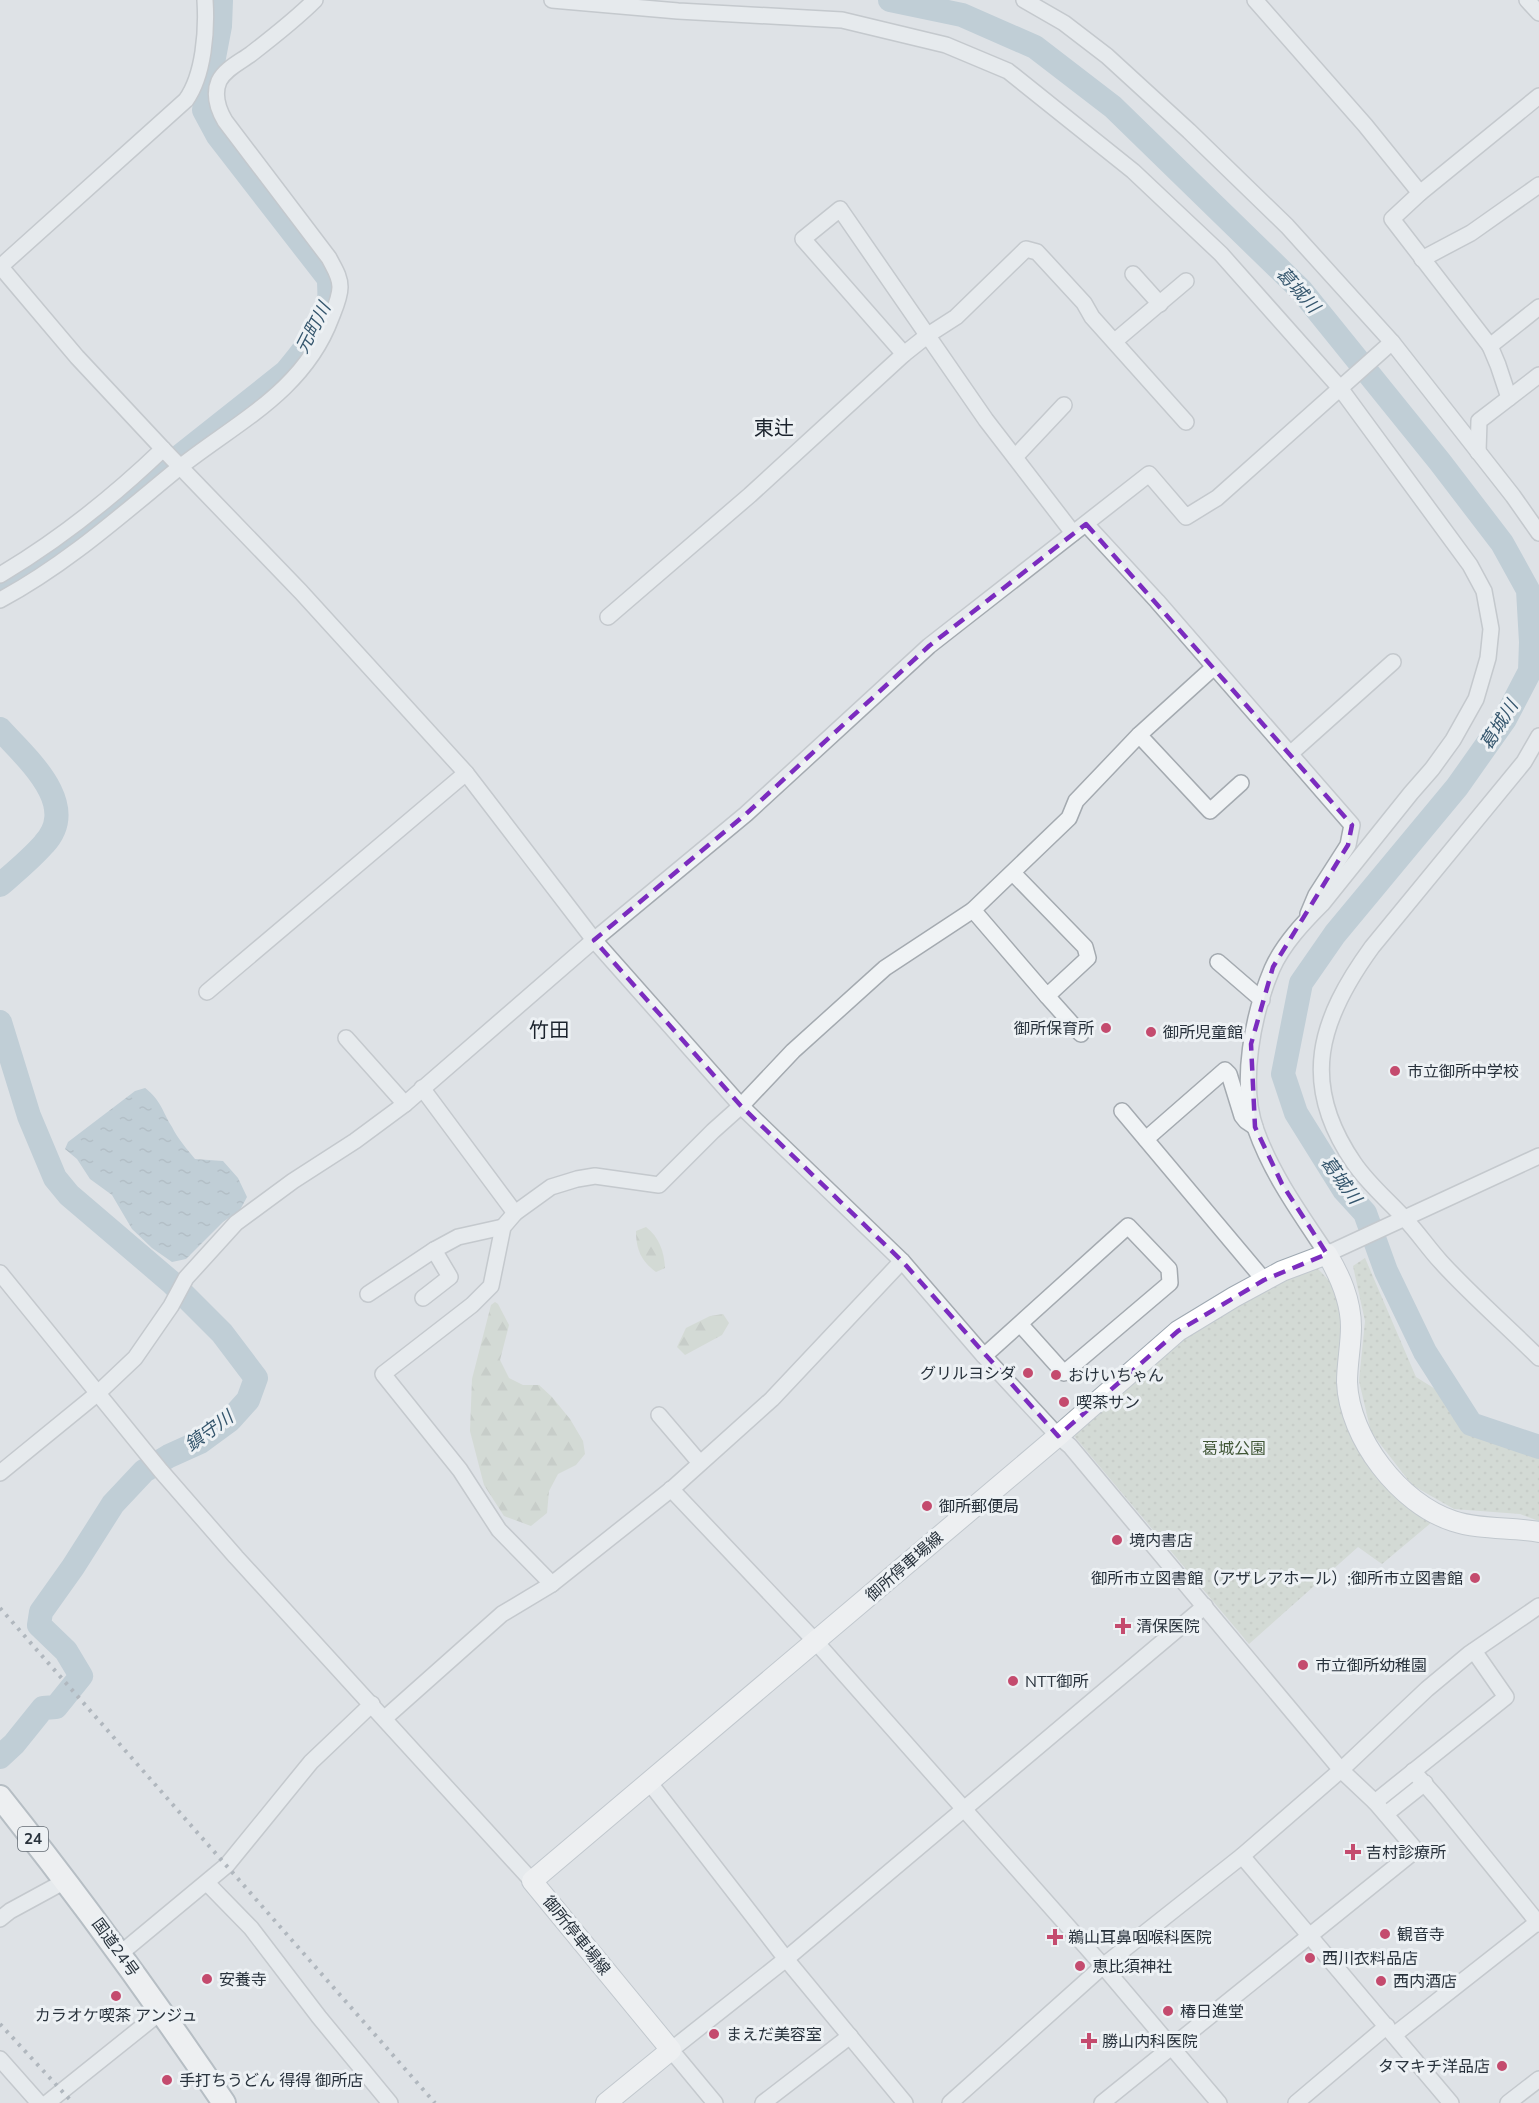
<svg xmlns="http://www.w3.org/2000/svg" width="1539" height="2103" font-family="Mulish,'Noto Sans JP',sans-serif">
<defs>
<pattern id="forest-firs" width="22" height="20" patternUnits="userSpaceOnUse" patternTransform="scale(1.5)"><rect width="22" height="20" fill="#c6d0c0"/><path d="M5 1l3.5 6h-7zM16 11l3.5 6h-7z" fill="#aab3a6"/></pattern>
<pattern id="park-dots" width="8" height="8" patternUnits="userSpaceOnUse" patternTransform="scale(1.5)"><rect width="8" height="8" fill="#c6d0c0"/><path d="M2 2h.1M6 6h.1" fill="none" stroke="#aab3a6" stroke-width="1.8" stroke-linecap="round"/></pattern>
<pattern id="water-ripples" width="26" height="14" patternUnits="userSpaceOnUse" patternTransform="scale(1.5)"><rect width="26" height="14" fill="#9bb5c4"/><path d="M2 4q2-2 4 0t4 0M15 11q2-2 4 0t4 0" fill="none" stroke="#7e94a0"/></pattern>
</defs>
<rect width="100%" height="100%" fill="#dee2e6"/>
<!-- forest -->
<g fill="url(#forest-firs)">
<path d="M646 1227C659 1237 664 1251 665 1268L656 1272C641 1261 636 1249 636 1231Z"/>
<polygon points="495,1302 498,1304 509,1325 500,1360 509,1378 523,1385 539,1385 552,1397 570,1419 583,1441 585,1454 576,1465 558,1474 549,1491 547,1513 531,1526 504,1516 484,1485 470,1431 472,1379 491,1305"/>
<polygon points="723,1314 729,1323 722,1335 685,1355 677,1347 686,1328 710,1316"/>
</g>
<!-- park -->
<g fill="url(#park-dots)">
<polygon points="1365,1258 1416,1377 1440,1392 1478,1435 1515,1438 1539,1454 1539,1521 1520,1514 1454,1509 1412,1485 1371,1432 1359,1381 1365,1321 1353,1266"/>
<path d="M1317 1268C1322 1273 1328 1279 1332 1285 1354 1322 1333 1373 1343 1413 1355 1461 1397 1490 1432 1522L1382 1564 1358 1547 1249 1644 1074 1436 1182 1337 1282 1281Z"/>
</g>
<!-- water -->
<path fill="url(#water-ripples)" d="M145 1088C161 1100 162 1111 172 1127 178 1139 187 1149 195 1159L223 1161 238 1178 247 1197 240 1210 223 1222 186 1259 172 1262 152 1248 132 1229 112 1195 90 1179 77 1159 65 1149 68 1142 135 1091Z"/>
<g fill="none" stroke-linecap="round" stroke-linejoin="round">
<!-- river -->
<g stroke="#9bb5c4" stroke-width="24">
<polyline points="890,0 962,15 1035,47 1113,107 1301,290 1440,462 1502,543 1528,590 1531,642 1530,671 1505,719 1457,787 1335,934 1301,983 1283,1074 1296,1113 1344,1190 1365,1213 1386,1271 1425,1352 1471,1424 1539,1447"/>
<path d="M0 589 25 577 55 555 286 372C302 353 322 328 329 303 330 296 329 287 329 279L218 136 204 110 220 26 221 0"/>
<path d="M0 729C26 758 81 804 44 844 31 859 15 872 0 885"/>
<polyline points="0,1022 29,1116 55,1178 69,1195 171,1282 222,1333 256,1378 248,1400 230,1420 200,1442 169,1456 144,1471 113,1504 73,1567 41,1612 39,1625 66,1651 81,1676 56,1707 43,1708 14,1744 0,1757"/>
</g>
<!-- minor casing -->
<g stroke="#a4aab0" stroke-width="18">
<g id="minor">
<path d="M552 0 678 11 842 20 946 45 1008 71 1133 171 1221 254 1340 388 1470 565 1484 591 1491 629 1488 658 1476 699 1453 740 1432 769 1411 793 1322 904C1304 922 1283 944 1272 969 1253 1014 1239 1083 1256 1130 1272 1175 1301 1215 1327 1254L1539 1156"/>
<polyline points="1024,0 1064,23 1107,56 1189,131 1287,226 1392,342 1513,496 1539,533"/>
<polyline points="1255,0 1365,125 1420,193"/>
<polyline points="1527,0 1539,13"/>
<polyline points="1539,96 1420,193 1392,219 1490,346 1539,307"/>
<polyline points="1422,259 1471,233 1539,185"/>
<polyline points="0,266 77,357 163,449 301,592 466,773 594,940 741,1106 902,1261 984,1356 1058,1436 1070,1446 1341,1770 1375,1802 1416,1850 1102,2103"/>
<path d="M0 267 186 100C204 75 207 30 205 0"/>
<polyline points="1133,274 1160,304"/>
<polyline points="1115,341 1186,281"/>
<polyline points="1490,346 1498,365 1509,398"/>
<polyline points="904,354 803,239 840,209 986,420 1073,533"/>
<polyline points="1478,452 1479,421 1539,375"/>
<polyline points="1015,457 1064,405"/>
<polyline points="1086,524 1157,601 1352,825 1348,845 1316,895 1308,914"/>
<path d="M0 575C59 540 113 497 163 449"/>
<path d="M0 600C64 566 119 517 175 471 233 424 303 393 331 318 335 308 340 297 340 287 340 276 334 268 329 258L225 121C218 109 213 95 219 81 225 69 240 62 251 54 273 37 295 20 315 0"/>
<polyline points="608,617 750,495 904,354 928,335 956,317 1026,249 1037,252 1084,303 1092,317 1186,422"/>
<polyline points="1139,735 1210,811 1241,783"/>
<path d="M1539 736 1524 762 1372 947C1319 1020 1299 1083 1354 1163 1369 1185 1389 1201 1406 1220 1419 1234 1429 1249 1441 1262 1472 1296 1507 1326 1539 1358"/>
<polyline points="1290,754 1393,662"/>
<polyline points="973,910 1047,996 1088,958 1085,947 1013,873"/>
<polyline points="1218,962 1262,1000"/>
<polyline points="207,992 466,773"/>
<polyline points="1047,996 1081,1034"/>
<polyline points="346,1038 405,1104"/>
<polyline points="422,1088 515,1213"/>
<polyline points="1122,1111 1264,1280"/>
<polyline points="1146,1139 1225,1070 1229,1074 1242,1116 1246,1121 1255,1127"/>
<polyline points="0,1273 161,1471 236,1557 532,1881"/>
<polyline points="368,1294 434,1250 458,1237 503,1227"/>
<polyline points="423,1298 450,1277 434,1250"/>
<polyline points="984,1356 1128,1226 1169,1269 1170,1283 1064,1373 1020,1324"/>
<polyline points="659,1415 700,1463"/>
<polyline points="0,1473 98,1393 135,1358 171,1306 186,1278 236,1223 293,1181 355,1141 405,1104 594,940 746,814 929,646 1149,474 1186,517 1217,498 1392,342"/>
<polyline points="671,1489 816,1642 1103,1966 1219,2103"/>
<polyline points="552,1584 499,1530 460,1470 383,1374 472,1305 491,1286 503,1227 515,1213 551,1187 577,1179 595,1176 659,1185 713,1131 741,1106 793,1051 885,968 973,910 1069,818 1076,801 1139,735 1214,667"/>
<polyline points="385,1718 502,1614 552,1584 674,1487 772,1399 902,1261"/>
<polyline points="1413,1771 1437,1798 1539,1924"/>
<polyline points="649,1782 786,1959 905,2103"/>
<polyline points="1375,1802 1506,1697 1474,1651"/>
<polyline points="1386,1814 1425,1783"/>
<polyline points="1242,1856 1451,2103"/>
<polyline points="207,1883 251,1928 319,2017 390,2103"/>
<polyline points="0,1919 10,1911 67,1880"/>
<polyline points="121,1953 227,1865 311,1762 372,1704"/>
<polyline points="1394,2035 1539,1921"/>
<polyline points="0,2059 39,2103"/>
<polyline points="47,2103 162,2011"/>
<polyline points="715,2103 671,2050 786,1959 1205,1606"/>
<polyline points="763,2103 850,2036"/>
<polyline points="950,2103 1103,1966 1242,1856 1341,1770 1427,1689 1469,1654 1539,1606"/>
<polyline points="1296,2103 1387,2026"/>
<polyline points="1508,2103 1539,2079"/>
</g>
</g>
<!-- major casing -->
<g stroke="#9ea8b1" stroke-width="22">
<path id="major" d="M606 2103 671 2050 532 1881 1058 1436 1178 1331 1234 1297 1282 1271 1327 1254C1340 1276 1351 1300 1351 1327 1351 1345 1347 1364 1347 1382 1349 1438 1400 1504 1453 1521 1480 1530 1511 1527 1539 1532"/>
</g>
<!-- highway casing -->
<g stroke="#86929c" stroke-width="26">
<path id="highway" d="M0 1797C79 1896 153 1998 224 2103"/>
</g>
<!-- minor -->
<use href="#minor" stroke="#f0f3f5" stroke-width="15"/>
<!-- major -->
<use href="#major" stroke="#fff" stroke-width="20"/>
<!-- highway -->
<use href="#highway" stroke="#fff" stroke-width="22"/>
<!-- rail -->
<g stroke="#79848f" stroke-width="4" stroke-dasharray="3 6" stroke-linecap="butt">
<polyline points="0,1608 435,2103"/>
<polyline points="0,2024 73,2103"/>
</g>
</g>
<!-- marked area -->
<path d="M0 0H1539V2103H0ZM1086 524 1352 825 1348 845 1273 967 1251 1044 1255 1127 1282 1184 1327 1254 1264 1280 1178 1331 1058 1436 902 1261 741 1106 594 940 746 814 929 646Z" fill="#dee2e6" fill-opacity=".55" fill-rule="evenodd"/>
<path fill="none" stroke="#7b2cbf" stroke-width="4.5" stroke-dasharray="12 8" stroke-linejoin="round" d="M1086 524 1352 825 1348 845 1273 967 1251 1044 1255 1127 1282 1184 1327 1254 1264 1280 1178 1331 1058 1436 902 1261 741 1106 594 940 746 814 929 646Z"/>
<!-- markers -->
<g fill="#c44b6e" stroke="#edf1f4" stroke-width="2">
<circle cx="1106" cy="1028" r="6"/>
<circle cx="1151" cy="1032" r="6"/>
<circle cx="1395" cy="1071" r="6"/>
<circle cx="1028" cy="1373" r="6"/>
<circle cx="1056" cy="1375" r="6"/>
<circle cx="1064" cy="1402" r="6"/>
<circle cx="927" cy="1506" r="6"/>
<circle cx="1117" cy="1540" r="6"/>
<circle cx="1475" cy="1578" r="6"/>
<path d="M1120 1617h6v6h6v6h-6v6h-6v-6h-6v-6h6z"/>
<circle cx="1303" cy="1665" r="6"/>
<circle cx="1013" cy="1681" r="6"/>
<path d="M1350 1843h6v6h6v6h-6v6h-6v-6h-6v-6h6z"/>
<circle cx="1385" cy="1934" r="6"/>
<path d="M1052 1928h6v6h6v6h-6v6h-6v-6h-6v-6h6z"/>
<circle cx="1310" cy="1958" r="6"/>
<circle cx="1080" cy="1966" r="6"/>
<circle cx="207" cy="1979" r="6"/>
<circle cx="1381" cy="1981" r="6"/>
<circle cx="116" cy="1996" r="6"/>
<circle cx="1168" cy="2011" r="6"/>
<circle cx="714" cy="2034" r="6"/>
<path d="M1086 2032h6v6h6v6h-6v6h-6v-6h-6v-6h6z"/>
<circle cx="1502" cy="2066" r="6"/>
<circle cx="167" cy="2080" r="6"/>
</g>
<g text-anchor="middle" stroke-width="6" stroke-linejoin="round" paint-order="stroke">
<!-- shield labels -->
<rect fill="#edf1f4" stroke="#636b73" stroke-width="1.5" x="18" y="1827" width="30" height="24" rx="4.5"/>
<g font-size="15" font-weight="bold" fill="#28323c">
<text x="33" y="1844">24</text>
</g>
<!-- poi labels -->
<g font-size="16" fill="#28323c" stroke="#edf1f4" text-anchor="start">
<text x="1094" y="1034" text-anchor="end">御所保育所</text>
<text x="1163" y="1038">御所児童館</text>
<text x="1407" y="1077">市立御所中学校</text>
<text x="1016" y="1379" text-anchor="end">グリルヨシダ</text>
<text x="1068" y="1381">おけいちゃん</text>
<text x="1076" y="1408">喫茶サン</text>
<text x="939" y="1512">御所郵便局</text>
<text x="1129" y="1546">境内書店</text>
<text x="1463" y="1584" text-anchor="end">御所市立図書館（アザレアホール）;御所市立図書館</text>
<text x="1136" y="1632">清保医院</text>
<text x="1315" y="1671">市立御所幼稚園</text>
<text x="1025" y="1687">NTT御所</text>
<text x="1366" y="1858">吉村診療所</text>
<text x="1397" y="1940">観音寺</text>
<text x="1068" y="1943">鵜山耳鼻咽喉科医院</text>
<text x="1322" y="1964">西川衣料品店</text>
<text x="1092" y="1972">恵比須神社</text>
<text x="219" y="1985">安養寺</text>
<text x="1393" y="1987">西内酒店</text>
<text x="1180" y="2017">椿日進堂</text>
<text x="116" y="2021" text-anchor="middle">カラオケ喫茶 アンジュ</text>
<text x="726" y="2040">まえだ美容室</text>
<text x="1102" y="2047">勝山内科医院</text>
<text x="1490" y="2072" text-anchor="end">タマキチ洋品店</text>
<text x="179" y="2086">手打ちうどん 得得 御所店</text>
</g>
<!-- park labels -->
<g font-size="16" fill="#415737" stroke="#edf1f4">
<text x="1234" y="1454">葛城公園</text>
</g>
<!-- street labels -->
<g font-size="16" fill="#28323c" stroke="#edf1f4">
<text transform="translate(904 1566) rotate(-41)" y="6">御所停車場線</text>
<text transform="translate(577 1935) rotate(51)" y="6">御所停車場線</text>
<text transform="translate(116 1947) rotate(54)" y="6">国道24号</text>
</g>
<!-- water labels -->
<g font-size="18" font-style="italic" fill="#35566d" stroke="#edf1f4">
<text transform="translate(1298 290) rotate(48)" y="6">葛城川</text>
<text transform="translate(313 328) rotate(-63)" y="6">元町川</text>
<text transform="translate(1499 725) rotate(-58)" y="6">葛城川</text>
<text transform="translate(1341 1180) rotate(54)" y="6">葛城川</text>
<text transform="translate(209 1431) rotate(-36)" y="6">鎮守川</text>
</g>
<!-- quarter labels -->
<g font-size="20" fill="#1b232d" stroke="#edf1f4">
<text x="774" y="435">東辻</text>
<text x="549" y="1037">竹田</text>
</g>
</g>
</svg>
